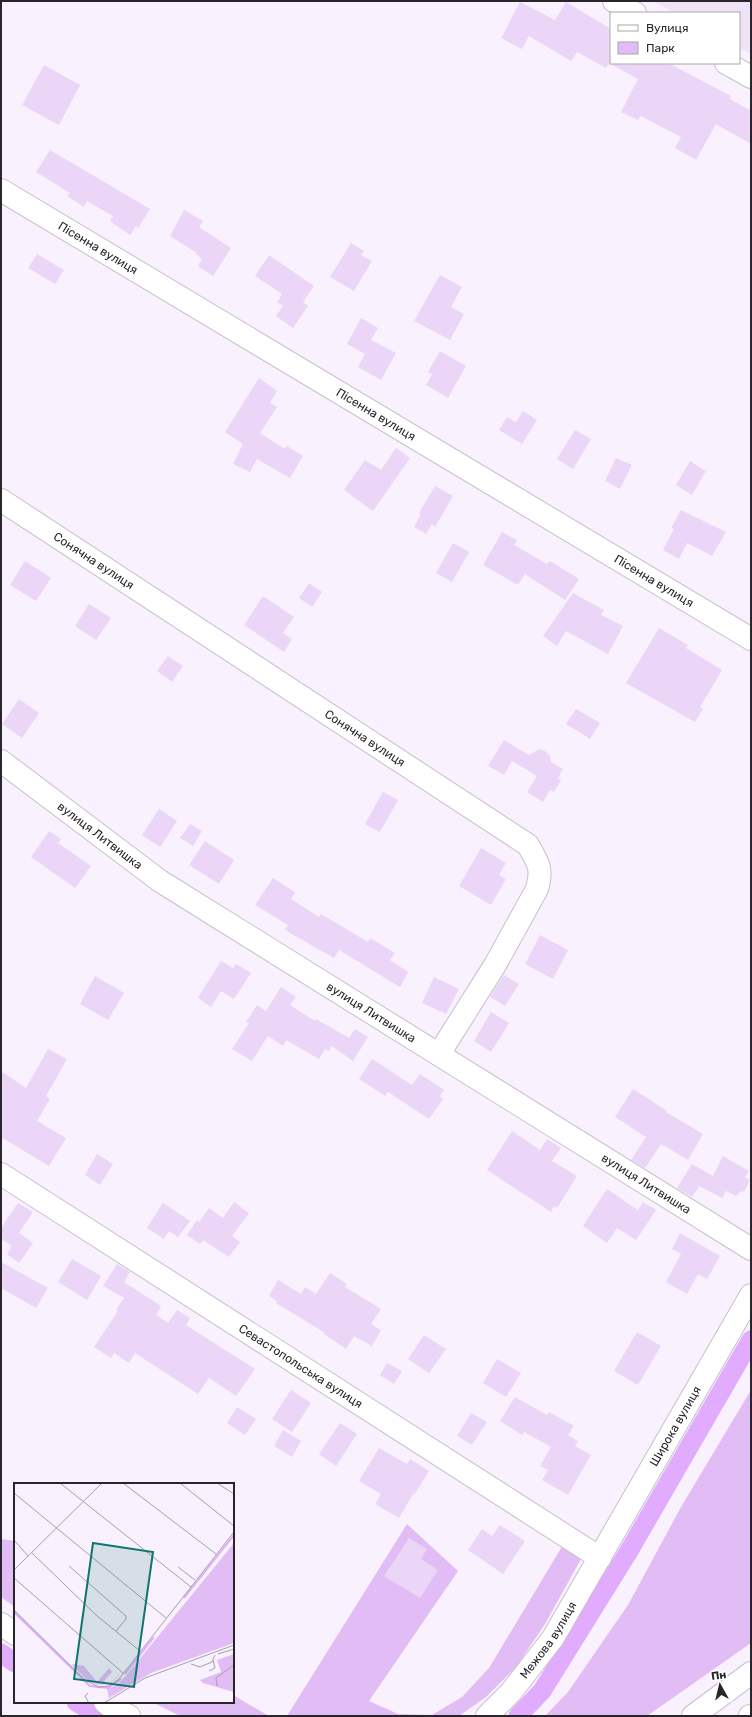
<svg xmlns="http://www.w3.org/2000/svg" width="752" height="1717" font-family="Rubik,sans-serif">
<rect width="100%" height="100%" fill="#f9f1fd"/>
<!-- built -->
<polygon fill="#f0e2f7" points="653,1 751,1 751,54 739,48 739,13 675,13"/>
<!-- green -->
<g fill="#e1bcf5">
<polygon points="751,1390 751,1643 647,1716 545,1716 568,1692 628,1605 681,1507"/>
<polygon points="407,1524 458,1571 369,1701 398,1714 432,1715 462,1697 489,1668 566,1540 586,1550 545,1624 516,1667 486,1697 459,1716 287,1716"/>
<polygon points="1,1539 15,1541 15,1607 1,1597"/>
<polygon points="233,1695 269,1716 180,1716 152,1702 233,1702"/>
</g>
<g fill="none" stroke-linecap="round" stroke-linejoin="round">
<!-- canal -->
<g stroke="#e1acfe" stroke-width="19">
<polyline points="1,1653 15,1663"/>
<polyline points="76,1702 99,1716"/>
<polyline points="518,1716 542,1691 629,1551 751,1340"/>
</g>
</g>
<!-- building -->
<g fill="#ecd6f8">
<polygon points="520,2 555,20 566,2 611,29 611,60 609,63 668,63 731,96 730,99 751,111 751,144 716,124 696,160 675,148 681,137 641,116 638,120 621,112 638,79 609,63 606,68 577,52 571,61 529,36 522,49 501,38"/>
<polygon points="44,65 80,85 59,125 22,105"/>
<polygon points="50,150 150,209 138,228 136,226 130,235 110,221 113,216 87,201 84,207 67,196 70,193 36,172"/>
<polygon points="184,210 203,221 199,227 231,248 213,276 198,266 202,259 196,254 197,253 170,236"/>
<polygon points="351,243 364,251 361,255 372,261 354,291 330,277"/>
<polygon points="37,254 64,270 55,284 28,268"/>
<polygon points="269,255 314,286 303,302 308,306 293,328 276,316 283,306 277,302 282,294 255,276"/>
<polygon points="440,275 462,287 451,307 464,314 450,340 414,321"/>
<polygon points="361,318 378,328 371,340 396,353 381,380 358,367 365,354 347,344"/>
<polygon points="440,351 466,366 448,398 426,385 432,374 428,372"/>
<polygon points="259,378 277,391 270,403 277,407 260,433 285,449 287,446 303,456 290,478 257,459 250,472 233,464 243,444 225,432"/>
<polygon points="523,411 537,420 522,444 499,430 507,417 516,422"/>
<polygon points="575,430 591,439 573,469 557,459"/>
<polygon points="396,448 410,458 373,511 344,490 365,460 381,470"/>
<polygon points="616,458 632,465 620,489 605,481"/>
<polygon points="690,461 706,471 692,495 676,485"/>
<polygon points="435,486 453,496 435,527 432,524 426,534 414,527 421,514 419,513"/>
<polygon points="681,510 726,532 712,556 687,543 679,559 663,550 674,529 671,528"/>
<polygon points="502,532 517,540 514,545 547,564 550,561 579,579 565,600 525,574 518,585 483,565"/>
<polygon points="453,543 469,552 452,582 436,573"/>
<polygon points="25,561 51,578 36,601 10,585"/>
<polygon points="309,583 322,592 312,607 299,598"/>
<polygon points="573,593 604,610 601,615 623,626 608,654 566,631 557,646 543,636"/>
<polygon points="263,596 294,617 283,633 292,639 284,652 244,625"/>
<polygon points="89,604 111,618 96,640 75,626"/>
<polygon points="659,628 688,645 686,648 722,670 700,707 703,709 695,722 626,683"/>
<polygon points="168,656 183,666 172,682 157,671"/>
<polygon points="19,699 39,713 22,738 2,724"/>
<polygon points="576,709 600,723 590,739 566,724"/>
<polygon points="504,740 529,755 539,749 545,751 550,756 551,762 563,769 558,778 561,780 554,792 550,790 543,802 527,792 537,776 512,761 504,775 488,766"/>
<polygon points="383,792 398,800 380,832 365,824"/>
<polygon points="159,809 177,821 160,847 142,835"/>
<polygon points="190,824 202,831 193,846 180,838"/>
<polygon points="49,831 61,839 58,843 91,866 75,888 31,857"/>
<polygon points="205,841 234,860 219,884 189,865"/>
<polygon points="481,848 506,863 499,875 506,879 491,905 459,886"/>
<polygon points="273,878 295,892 291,899 319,917 321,914 368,942 370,938 395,953 390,960 408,972 400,987 339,950 334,958 285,930 288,925 255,905"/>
<polygon points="540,935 568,950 553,979 525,964"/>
<polygon points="221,961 233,968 236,964 251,973 234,999 221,991 211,1007 198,998"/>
<polygon points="504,975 519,984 505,1006 490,997"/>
<polygon points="95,976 124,993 108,1020 80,1004"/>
<polygon points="434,977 459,989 446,1014 422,1003"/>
<polygon points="281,987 296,997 290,1005 315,1021 316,1019 349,1038 355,1029 368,1037 353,1061 332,1046 329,1051 325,1049 319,1059 286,1040 283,1046 268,1036 252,1061 232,1049 249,1023 246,1022 257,1005 266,1011"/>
<polygon points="491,1012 509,1023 491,1052 474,1041"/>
<polygon points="48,1049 67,1059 46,1096 50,1099 37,1121 66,1138 49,1166 1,1137 1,1071 26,1088"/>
<polygon points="372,1059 412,1085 420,1074 444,1090 440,1096 443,1099 429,1119 388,1092 385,1096 359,1079"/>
<polygon points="633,1089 667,1111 666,1112 703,1134 688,1160 661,1144 645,1168 631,1160 646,1137 615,1117"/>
<polygon points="512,1131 540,1150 547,1139 561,1148 552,1161 577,1176 557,1208 554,1206 551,1212 487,1170"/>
<polygon points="97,1154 113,1164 100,1185 85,1175"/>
<polygon points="723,1156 749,1171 745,1177 750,1180 744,1192 741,1191 736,1196 726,1191 722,1198 699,1186 692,1197 677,1188 692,1164 713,1176"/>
<polygon points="607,1189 638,1210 643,1202 656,1210 636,1240 617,1228 607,1243 583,1226"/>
<polygon points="234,1202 249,1213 232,1236 240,1242 229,1257 203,1240 200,1244 187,1235 197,1220 199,1222 209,1208 223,1218"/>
<polygon points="18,1203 33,1212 19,1233 33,1243 19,1263 7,1254 12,1246 1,1239 1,1228"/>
<polygon points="163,1203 190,1221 178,1237 169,1231 164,1239 147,1228"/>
<polygon points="680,1233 720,1256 707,1279 698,1274 687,1294 666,1282 681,1254 672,1249"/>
<polygon points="72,1259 101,1276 87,1300 58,1282"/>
<polygon points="1,1262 48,1288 36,1308 1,1288"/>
<polygon points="117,1264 130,1272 124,1282 161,1306 156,1315 168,1323 177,1310 190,1318 186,1325 255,1369 236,1396 209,1378 198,1394 135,1353 129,1363 114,1353 111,1358 94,1347 118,1311 116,1310 124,1298 103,1286"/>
<polygon points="330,1273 347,1284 345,1287 381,1309 371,1324 381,1330 372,1346 354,1336 346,1349 324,1334 325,1333 276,1303 277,1301 269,1296 278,1280 301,1294 305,1287 316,1294"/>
<polygon points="637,1332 661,1346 638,1385 614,1371"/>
<polygon points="424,1335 446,1349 429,1373 408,1359"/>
<polygon points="497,1359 521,1373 506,1397 483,1383"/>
<polygon points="387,1363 402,1371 394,1384 380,1375"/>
<polygon points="291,1390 311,1403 292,1432 272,1419"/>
<polygon points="515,1397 547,1415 549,1412 574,1426 568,1435 578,1441 575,1446 591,1455 568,1495 542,1480 548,1470 540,1466 551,1447 524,1432 522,1435 500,1421"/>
<polygon points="237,1407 256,1419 245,1435 227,1423"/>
<polygon points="471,1413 487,1422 472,1445 457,1436"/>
<polygon points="340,1423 357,1434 336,1466 319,1454"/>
<polygon points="283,1430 301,1441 292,1457 274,1446"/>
<polygon points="379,1448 407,1464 410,1459 429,1471 414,1495 413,1494 399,1518 375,1504 381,1494 359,1481"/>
<polygon points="500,1525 525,1541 503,1574 468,1550 482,1529 492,1536"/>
<polygon points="409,1538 427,1549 421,1559 438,1570 420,1598 384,1576"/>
</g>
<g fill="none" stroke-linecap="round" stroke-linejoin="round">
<!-- minor casing -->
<g stroke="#c8bfcd" stroke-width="24">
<g id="minor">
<polyline points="614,1 635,13"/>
<polyline points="726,63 751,77"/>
<path id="s1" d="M1 190 751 639"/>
<path id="s2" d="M1 500 528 845C538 863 543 868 537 889L495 965 439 1054"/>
<path id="s3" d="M1 761 160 881 751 1249"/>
<path id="s4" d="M1 1174 600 1558"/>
<polyline points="1,1624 15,1634"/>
<polyline points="105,1702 114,1709 129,1716"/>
<path id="s5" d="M487 1716 511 1692 553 1638 751 1295"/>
</g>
</g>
<!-- trunk casing -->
<g stroke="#c8bfcd" stroke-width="24">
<g id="trunk">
<polyline points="693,1716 751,1673"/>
<polyline points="750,1716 751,1716"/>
</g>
</g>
<!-- minor -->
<use href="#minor" stroke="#fff" stroke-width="22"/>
<!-- trunk -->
<use href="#trunk" stroke="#fff" stroke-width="22"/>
</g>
<g text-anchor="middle" stroke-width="3" stroke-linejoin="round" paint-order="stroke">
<!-- street labels -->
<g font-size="12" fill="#29262b" stroke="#fff">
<text dy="4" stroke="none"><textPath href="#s1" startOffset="113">Пісенна вулиця</textPath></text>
<text dy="4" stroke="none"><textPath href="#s1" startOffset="437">Пісенна вулиця</textPath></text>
<text dy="4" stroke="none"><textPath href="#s2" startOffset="111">Сонячна вулиця</textPath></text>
<text dy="4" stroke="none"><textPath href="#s1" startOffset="761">Пісенна вулиця</textPath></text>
<text dy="4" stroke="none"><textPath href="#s2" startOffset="435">Сонячна вулиця</textPath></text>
<text dy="4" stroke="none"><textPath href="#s3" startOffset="124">вулиця Литвишка</textPath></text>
<text dy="4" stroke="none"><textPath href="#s3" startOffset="448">вулиця Литвишка</textPath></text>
<text dy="4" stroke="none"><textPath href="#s3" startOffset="772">вулиця Литвишка</textPath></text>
<text dy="4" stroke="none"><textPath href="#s4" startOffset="356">Севастопольська вулиця</textPath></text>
<text dy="4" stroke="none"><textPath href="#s5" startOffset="347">Широка вулиця</textPath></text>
<text dy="4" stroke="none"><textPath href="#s5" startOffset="98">Межова вулиця</textPath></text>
</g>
</g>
<!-- overview -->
<g transform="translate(14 1483)">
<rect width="220" height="220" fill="#f9f1fd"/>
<path d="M220 60V160L137 190 95 215 93 206 103 202 111 194ZM220 171V209L189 200 186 197 207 189 203 177ZM59 181 70 183 83 199 95 185 98 189 90 198 92 200 97 199 108 189 96 201 83 202 72 196 58 182Z" fill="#e1bcf5"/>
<path fill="none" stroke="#e1acfe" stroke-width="2" d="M170 115 220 52M0 129 76 203 94 205 107 196M111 191 140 154"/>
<path fill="none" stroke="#a6a0a9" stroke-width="1" d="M46 0 177 104M109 0 202 71M166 0 220 43M203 0 220 11M0 10 152 135M0 57 14 73M18 70 82 132 126 168M55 83 112 133V136L102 148M164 84 181 97M0 87 88 0M0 95 109 190M0 127 70 196 84 204 95 203 105 196 220 49M204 171 220 166M177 181 186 184 193 181 198 179 201 172M195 188 201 185 199 177M203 203 202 195 220 182M74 210 71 213 75 220M90 220 131 195 220 162"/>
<path fill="#0f766e" fill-opacity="0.15" stroke="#0f766e" stroke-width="2" d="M79 60 139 69 120 204 60 196Z"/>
<rect width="220" height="220" fill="none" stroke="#29262b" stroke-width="2"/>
</g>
<!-- border -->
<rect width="752" height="1717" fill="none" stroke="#29262b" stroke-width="4"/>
<!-- legend -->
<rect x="610" y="12" width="130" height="52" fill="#ffffff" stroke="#a9a8aa"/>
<rect x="618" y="25" width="20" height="6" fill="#ffffff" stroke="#a9a8aa"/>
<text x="646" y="32" font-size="12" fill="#29262b">Вулиця</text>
<rect x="618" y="42" width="20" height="12" fill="#e1bcf5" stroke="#a9a8aa"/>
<text x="646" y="52" font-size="12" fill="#29262b">Парк</text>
<!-- north arrow -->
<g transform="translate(720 1685) rotate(352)" stroke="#ffffff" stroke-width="3" paint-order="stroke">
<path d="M0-3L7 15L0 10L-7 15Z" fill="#29262b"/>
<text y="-6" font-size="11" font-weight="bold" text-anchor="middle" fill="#29262b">Пн</text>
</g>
</svg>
